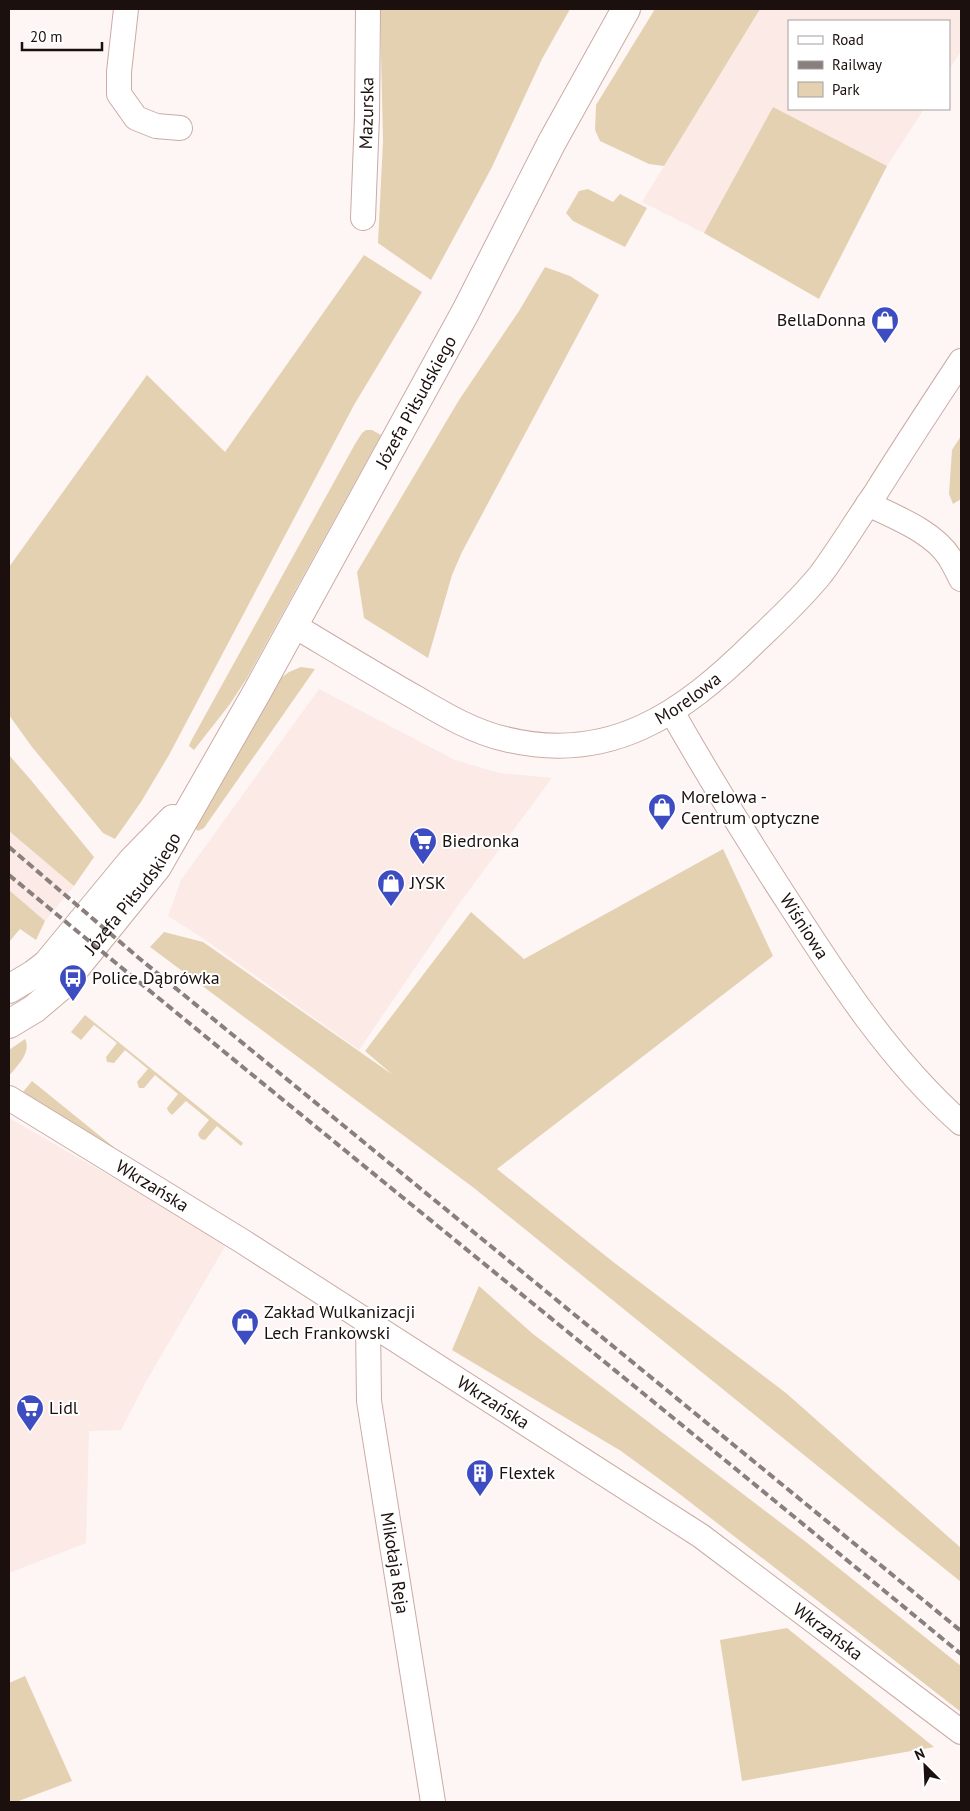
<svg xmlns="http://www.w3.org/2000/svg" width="970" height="1811" font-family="'PT Sans',sans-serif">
<rect width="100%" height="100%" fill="#fdf6f5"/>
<!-- built -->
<g fill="#fceae6">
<polygon points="760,9 961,9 961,51 949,70 949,21 789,21 789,109 924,109 887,166 773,107 704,233 642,202"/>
<polygon points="319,689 455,760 499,773 552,778 456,908 359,1050 204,939 168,916 181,880"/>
<polygon points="9,831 74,886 45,921 9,890"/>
<polygon points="9,1118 227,1243 144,1385 121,1430 89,1431 86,1543 9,1573"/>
</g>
<!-- green -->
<g fill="#e4d1b1">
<polygon points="380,9 570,9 542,59 492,167 431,280 378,243 383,141"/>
<polygon points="655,9 760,9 664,166 649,164 600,141 595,130 596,105"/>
<polygon points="773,107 887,166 819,299 704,233"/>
<polygon points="588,189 613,202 620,194 647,208 625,247 573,221 566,213 579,191"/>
<polygon points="364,255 422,292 354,405 169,755 141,802 115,839 103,833 32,747 9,715 9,567 147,375 225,452"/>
<polygon points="545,267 570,276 599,295 462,552 452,575 428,658 364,618 357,572 459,400 519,311"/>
<polygon points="366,430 372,430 381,435 247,678 230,704 194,750 189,746 191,741 355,444 362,433"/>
<polygon points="961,436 961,499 953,504 949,494 952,450"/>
<polygon points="301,667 315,669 204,828 198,831 194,828 206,810 277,681 289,672"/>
<polygon points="9,755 30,779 94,857 74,886 9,831"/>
<polygon points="723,849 773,956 497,1169 612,1261 786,1393 961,1548 961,1582 474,1188 150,947 164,932 203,942 393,1075 365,1051 471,912 524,959"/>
<polygon points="9,890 45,921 36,940 20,929 9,942"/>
<polygon points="85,1015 243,1143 241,1146 217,1126 205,1140 201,1139 198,1135 199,1132 209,1120 186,1101 172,1115 168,1111 167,1108 178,1094 155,1075 144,1088 139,1088 137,1082 148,1069 125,1050 114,1063 107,1062 106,1057 117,1043 94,1025 81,1040 71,1032"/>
<path d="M25 1039C32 1052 17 1066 9 1076V1050Z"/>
<polygon points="32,1081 121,1153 23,1092"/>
<polygon points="479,1286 533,1334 806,1542 961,1666 961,1712 677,1492 621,1451 452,1350"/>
<polygon points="787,1628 934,1747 742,1781 720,1640"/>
<polygon points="25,1676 72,1781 16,1802 9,1802 9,1683"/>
</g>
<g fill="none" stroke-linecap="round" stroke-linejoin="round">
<!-- street casing -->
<g stroke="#cbaba4" stroke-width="26">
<g id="street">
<polyline points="126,9 119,72 119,94 136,118 156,126 180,128"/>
<path id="s1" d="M363 218 367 116 368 9"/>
<path d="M868 504C895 517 934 532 950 558 954 565 958 572 961 579"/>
<path id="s2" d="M293 625C335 650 376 675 418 699 445 715 474 732 505 739 610 765 683 713 754 643 777 621 801 599 821 574 840 548 857 520 875 494 903 449 932 405 961 361"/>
<path id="s3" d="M672 712C709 777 748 840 789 903 839 981 891 1061 961 1123"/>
<path id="s4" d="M9 1098 242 1241 701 1536 961 1732"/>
<path id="s5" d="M368 1323 369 1401 433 1802"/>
</g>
</g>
<!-- secondary casing -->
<g stroke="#cbaba4" stroke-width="30">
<g id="secondary">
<polyline points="9,989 34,974 47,964 132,861 173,819"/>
<path id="s6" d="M9 1024 34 1009 60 987 157 867 257 692 465 313 552 142 626 9"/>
</g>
</g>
<!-- street -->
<use href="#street" stroke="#fff" stroke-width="24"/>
<!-- secondary -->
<use href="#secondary" stroke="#fff" stroke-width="28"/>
<!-- rail -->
<g stroke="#89807e" stroke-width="4" stroke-dasharray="8 4" stroke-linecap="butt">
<polyline points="9,847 140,959 961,1631"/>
<path d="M9 875C325 1136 645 1393 961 1654"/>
</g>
</g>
<!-- icons -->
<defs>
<g id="shop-pin" transform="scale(1.4375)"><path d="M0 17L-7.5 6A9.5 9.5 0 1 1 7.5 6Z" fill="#3d4cc0" stroke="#fff"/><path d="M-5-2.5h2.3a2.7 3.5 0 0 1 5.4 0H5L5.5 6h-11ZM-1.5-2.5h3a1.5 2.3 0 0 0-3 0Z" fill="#fff"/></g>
<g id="supermarket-pin" transform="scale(1.4375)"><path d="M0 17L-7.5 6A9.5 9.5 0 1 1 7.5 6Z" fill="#3d4cc0" stroke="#fff"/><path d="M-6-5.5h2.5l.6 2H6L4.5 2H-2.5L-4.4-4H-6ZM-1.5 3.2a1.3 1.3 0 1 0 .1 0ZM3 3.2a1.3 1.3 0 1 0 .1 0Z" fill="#fff"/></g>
<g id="bus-pin" transform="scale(1.4375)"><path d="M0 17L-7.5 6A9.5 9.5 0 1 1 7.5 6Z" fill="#3d4cc0" stroke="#fff"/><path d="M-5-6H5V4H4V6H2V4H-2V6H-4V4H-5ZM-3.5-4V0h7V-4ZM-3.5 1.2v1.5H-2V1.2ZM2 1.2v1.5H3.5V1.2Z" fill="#fff"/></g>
<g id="building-pin" transform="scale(1.4375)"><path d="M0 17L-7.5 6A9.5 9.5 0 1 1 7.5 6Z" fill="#3d4cc0" stroke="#fff"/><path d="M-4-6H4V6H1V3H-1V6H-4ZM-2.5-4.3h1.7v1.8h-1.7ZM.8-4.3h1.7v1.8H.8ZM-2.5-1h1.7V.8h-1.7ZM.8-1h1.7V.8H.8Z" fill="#fff"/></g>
</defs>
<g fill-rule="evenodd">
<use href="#shop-pin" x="885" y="320"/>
<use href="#shop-pin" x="662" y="807"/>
<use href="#supermarket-pin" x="423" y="841"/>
<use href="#shop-pin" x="391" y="883"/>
<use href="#bus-pin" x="73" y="978"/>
<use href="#shop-pin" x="245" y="1322"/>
<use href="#supermarket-pin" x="30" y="1408"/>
<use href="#building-pin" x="480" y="1473"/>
</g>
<g text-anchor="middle" stroke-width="4" stroke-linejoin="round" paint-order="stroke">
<!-- street labels -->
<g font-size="18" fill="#1b100d" stroke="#fff">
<text dy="6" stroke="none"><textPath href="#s1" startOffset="105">Mazurska</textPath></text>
<text dy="6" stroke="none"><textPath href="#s6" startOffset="750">Józefa Piłsudskiego</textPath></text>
<text dy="6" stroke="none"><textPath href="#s2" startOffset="436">Morelowa</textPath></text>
<text dy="6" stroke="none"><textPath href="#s6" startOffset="182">Józefa Piłsudskiego</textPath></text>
<text dy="6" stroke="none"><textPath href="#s3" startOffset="252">Wiśniowa</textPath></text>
<text dy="6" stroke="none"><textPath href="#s4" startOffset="168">Wkrzańska</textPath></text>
<text dy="6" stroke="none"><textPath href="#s4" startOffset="572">Wkrzańska</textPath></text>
<text dy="6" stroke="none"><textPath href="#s5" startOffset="242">Mikołaja Reja</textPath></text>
<text dy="6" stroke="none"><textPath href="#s4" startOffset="978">Wkrzańska</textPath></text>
</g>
<!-- poi labels -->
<g font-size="18" fill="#1b100d" stroke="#fff" text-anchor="start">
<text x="866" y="326" text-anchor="end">BellaDonna</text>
<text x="681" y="803">Morelowa -<tspan x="681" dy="21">Centrum optyczne</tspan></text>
<text x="442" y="847">Biedronka</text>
<text x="410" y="889">JYSK</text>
<text x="92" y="984">Police Dąbrówka</text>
<text x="264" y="1318">Zakład Wulkanizacji<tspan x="264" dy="21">Lech Frankowski</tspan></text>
<text x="49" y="1414">Lidl</text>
<text x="499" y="1479">Flextek</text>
</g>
</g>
<!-- border -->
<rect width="970" height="1811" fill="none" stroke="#1b100d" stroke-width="20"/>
<!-- legend -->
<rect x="788" y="20" width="162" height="90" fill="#ffffff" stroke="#a49f9e"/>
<rect x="798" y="36" width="25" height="8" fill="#ffffff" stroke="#a49f9e"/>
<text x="832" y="45" font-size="15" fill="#1b100d">Road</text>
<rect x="798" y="61" width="25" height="8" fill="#89807e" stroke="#a49f9e"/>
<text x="832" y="70" font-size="15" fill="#1b100d">Railway</text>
<rect x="798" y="82" width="25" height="15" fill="#e4d1b1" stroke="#a49f9e"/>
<text x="832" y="95" font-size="15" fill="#1b100d">Park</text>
<!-- north arrow -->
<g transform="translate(925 1766) rotate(336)" stroke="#ffffff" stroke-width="4" paint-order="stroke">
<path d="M0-4L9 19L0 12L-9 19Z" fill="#1b100d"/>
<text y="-8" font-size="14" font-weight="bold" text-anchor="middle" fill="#1b100d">N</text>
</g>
<!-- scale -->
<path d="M22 42v8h80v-8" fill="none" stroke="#1b100d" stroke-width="2.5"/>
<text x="30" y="42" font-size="15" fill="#1b100d" stroke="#ffffff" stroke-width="4" paint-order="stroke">20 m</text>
</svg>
